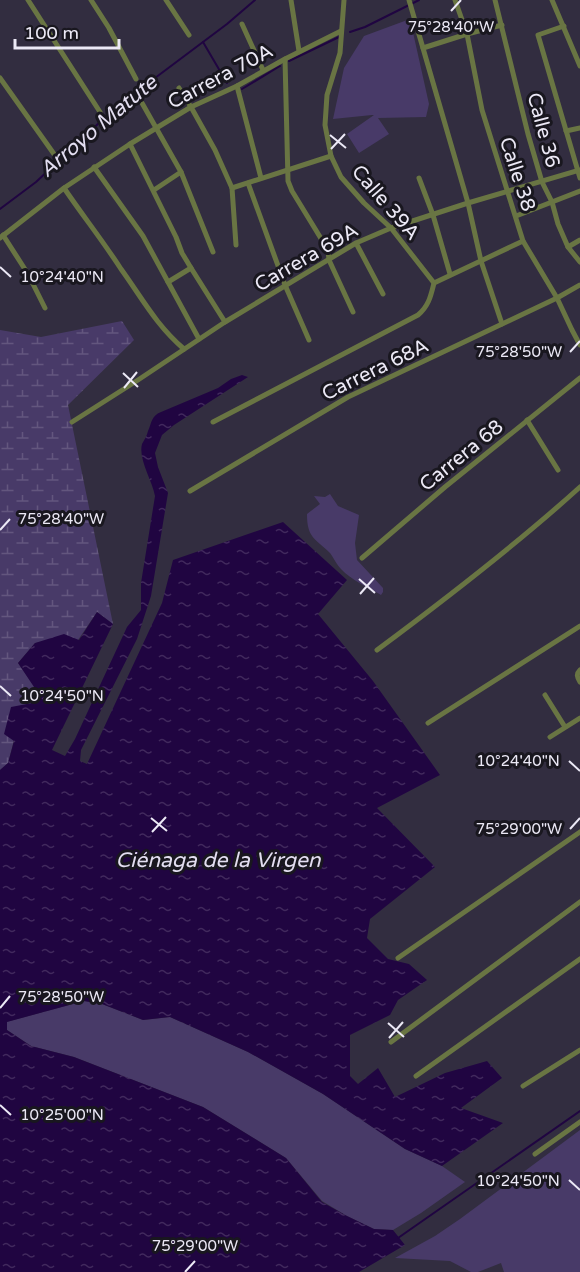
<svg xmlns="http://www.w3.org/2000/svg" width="580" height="1272" font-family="'Varela Round',sans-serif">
<defs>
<pattern id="wetland-marsh" width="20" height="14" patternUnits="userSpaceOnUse" patternTransform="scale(1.5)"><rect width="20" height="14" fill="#483a68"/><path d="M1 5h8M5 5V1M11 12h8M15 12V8" fill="none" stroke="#63567e"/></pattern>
<pattern id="water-ripples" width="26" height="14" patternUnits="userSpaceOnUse" patternTransform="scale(1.5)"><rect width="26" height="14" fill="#200541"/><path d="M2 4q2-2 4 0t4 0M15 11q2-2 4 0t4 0" fill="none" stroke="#41295d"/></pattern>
</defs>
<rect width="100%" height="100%" fill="#322d40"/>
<!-- grass -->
<g fill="#483a68">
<polygon points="410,19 429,104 426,117 378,118 389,134 359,153 347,134 374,115 372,115 333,119 344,68 364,36"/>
<path d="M330 494 338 506 359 515 355 543 357 560 383 588V592L381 595C368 587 351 580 341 569 336 564 334 558 330 553 315 538 307 538 307 514L320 504 314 496 325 497Z"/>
<polygon points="84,1001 102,1004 143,1020 170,1017 248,1052 323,1094 405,1149 442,1166 465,1182 421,1213 393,1230 374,1229 347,1216 322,1201 286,1158 203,1107 74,1057 31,1046 7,1030 6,1022"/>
<polygon points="580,1130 580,1272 504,1272 501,1263 478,1272 471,1272 450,1261 395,1258 435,1236 460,1219"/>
</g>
<!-- wetland -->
<polygon fill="url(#wetland-marsh)" points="122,321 134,340 68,405 113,624 97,612 78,640 35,643 18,663 37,690 14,740 8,763 0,770 0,330 41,337"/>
<!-- water -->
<path fill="url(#water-ripples)" d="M242 375 248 377 174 425 162 435 155 453 158 467 168 493 151 596 137 639 81 750 80 761 87 764 162 603 173 560 283 522 347 580 318 614 373 681 440 775 377 808 435 867 370 919 367 938 388 959 409 964 427 980 398 1000 390 1015 350 1035V1076L358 1084 378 1068 395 1097 445 1073 487 1061 502 1078 461 1108 503 1123 442 1166 405 1149 323 1094 248 1052 170 1017 143 1020 102 1004 84 1001 7 1022V1030L31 1046 74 1057 203 1107 286 1158 322 1202 347 1216 374 1229 393 1230 405 1245 359 1272H0V770L8 763 14 741 4 734 11 707 32 703 36 690 18 663 35 643 64 634 79 640 97 612 113 624 52 750 65 756 75 739 127 627 141 610V583L155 496C152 480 138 459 142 444 144 440 147 436 148 431 152 422 151 416 161 412L218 388 231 379Z"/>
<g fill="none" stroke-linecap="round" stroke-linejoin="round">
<!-- stream -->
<g stroke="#200541" stroke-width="2">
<polyline points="350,32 365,27 419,0"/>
<polyline points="203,42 227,83"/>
<polyline points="289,61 339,37"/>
<polyline points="242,89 280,66"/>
<polyline points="0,209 36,182 100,122 135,93 227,24 255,0"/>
<polyline points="398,1238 580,1111"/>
</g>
<!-- minor -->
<g stroke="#697543" stroke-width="5">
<polyline points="28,0 100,112"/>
<polyline points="91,0 109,28 136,79"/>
<polyline points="166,0 189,35"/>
<polyline points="291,0 299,51"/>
<polyline points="409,0 468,203 481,261 502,324"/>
<polyline points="455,0 467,34 482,110 523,241 557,298 572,330 580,345"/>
<polyline points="495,0 528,134 542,182 552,202 558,224 568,247 580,262"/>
<polyline points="552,0 580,66"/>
<polyline points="242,24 263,70"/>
<polyline points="564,26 538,35 580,178"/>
<polyline points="423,48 467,34 502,25"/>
<polyline points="285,59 288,181 292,191 328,250 329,260 353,312"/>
<polyline points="0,78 54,154"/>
<polyline points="237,86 261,178"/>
<polyline points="179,88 191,107 215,150 232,188 236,245"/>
<polyline points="142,103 181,172 213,252"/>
<polyline points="566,131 580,128"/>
<polyline points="130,144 176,237 182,253 191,268 225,322"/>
<polyline points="94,167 143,236 199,339"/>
<polyline points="419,178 433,215 450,274"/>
<polyline points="248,183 285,285 309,340"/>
<path d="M64 188C83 216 103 241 121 269 142 298 156 325 184 349"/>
<polyline points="232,188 331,156"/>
<polyline points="154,190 181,172"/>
<polyline points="516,216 580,191"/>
<polyline points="3,235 28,274 45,308"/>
<polyline points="0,238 64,188 130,144 191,107 237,86 285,59 341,31"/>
<polyline points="356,243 383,294"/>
<polyline points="568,247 580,240"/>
<polyline points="168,282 191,268"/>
<polyline points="434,283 523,241"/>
<polyline points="527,420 558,470"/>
<polyline points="72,422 138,380 225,322 356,243 391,228 468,203 580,170"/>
<path d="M213 422 418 315C429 306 431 295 434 283L391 228 364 203 341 177 331 156 325 125 327 95 340 53 344 0"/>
<polyline points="190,491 348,397 557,298 580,285"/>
<polyline points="362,558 445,487 580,378"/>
<path d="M377 650C447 598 516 545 580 487"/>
<path d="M580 670C576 674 577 677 580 682"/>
<polyline points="545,695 565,727"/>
<polyline points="428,723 580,626"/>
<polyline points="550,737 580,718"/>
<polyline points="398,958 580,832"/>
<polyline points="391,1042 580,902"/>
<polyline points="416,1076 580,959"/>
<polyline points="523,1086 580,1050"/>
<polyline points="535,1154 580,1122"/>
</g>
</g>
<!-- ticks -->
<path fill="none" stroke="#ece9f6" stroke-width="2" d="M451 11 461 0M330 135 346 148M331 149 345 134M0 267 11 277M570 352 580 341M123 373 138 387M124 388 137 372M0 530 10 519M359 579 375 593M360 594 374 578M0 686 11 696M569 761 580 771M151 818 167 831M570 829 580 818M152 832 166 817M0 1008 10 996M388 1023 404 1037M389 1038 403 1022M0 1105 11 1115M569 1180 580 1190M185 1272 195 1261"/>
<g text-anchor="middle" stroke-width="6" stroke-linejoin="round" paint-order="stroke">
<!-- street labels -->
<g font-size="20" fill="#ece9f6" stroke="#19171f">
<text transform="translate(220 76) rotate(-28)" y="7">Carrera 70A</text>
<text transform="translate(544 130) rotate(75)" y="7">Calle 36</text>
<text transform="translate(518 174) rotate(72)" y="7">Calle 38</text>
<text transform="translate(386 202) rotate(49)" y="7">Calle 39A</text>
<text transform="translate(306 257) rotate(-30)" y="7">Carrera 69A</text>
<text transform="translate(375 369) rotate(-26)" y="7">Carrera 68A</text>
<text transform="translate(461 455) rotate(-39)" y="7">Carrera 68</text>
</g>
<!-- water labels -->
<g font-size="21" font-style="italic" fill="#e3def1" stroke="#19171f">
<text transform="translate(98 126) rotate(-40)" y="7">Arroyo Matute</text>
<text x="218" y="867">Ciénaga de la Virgen</text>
</g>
</g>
<g font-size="15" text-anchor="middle" fill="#ece9f6" stroke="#19171f" stroke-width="6" stroke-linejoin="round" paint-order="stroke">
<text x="451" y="32">75°28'40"W</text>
<text x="62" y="282">10°24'40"N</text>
<text x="519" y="357">75°28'50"W</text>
<text x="61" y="524">75°28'40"W</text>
<text x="62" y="701">10°24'50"N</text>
<text x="518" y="766">10°24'40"N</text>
<text x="519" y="834">75°29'00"W</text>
<text x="61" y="1002">75°28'50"W</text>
<text x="62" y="1120">10°25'00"N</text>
<text x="518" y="1186">10°24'50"N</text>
<text x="195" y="1251">75°29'00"W</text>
</g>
<!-- scale -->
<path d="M15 39v9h104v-9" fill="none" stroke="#ece9f6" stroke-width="3"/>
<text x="24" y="39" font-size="18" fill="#ece9f6" stroke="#19171f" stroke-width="4.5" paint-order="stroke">100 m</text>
</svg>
